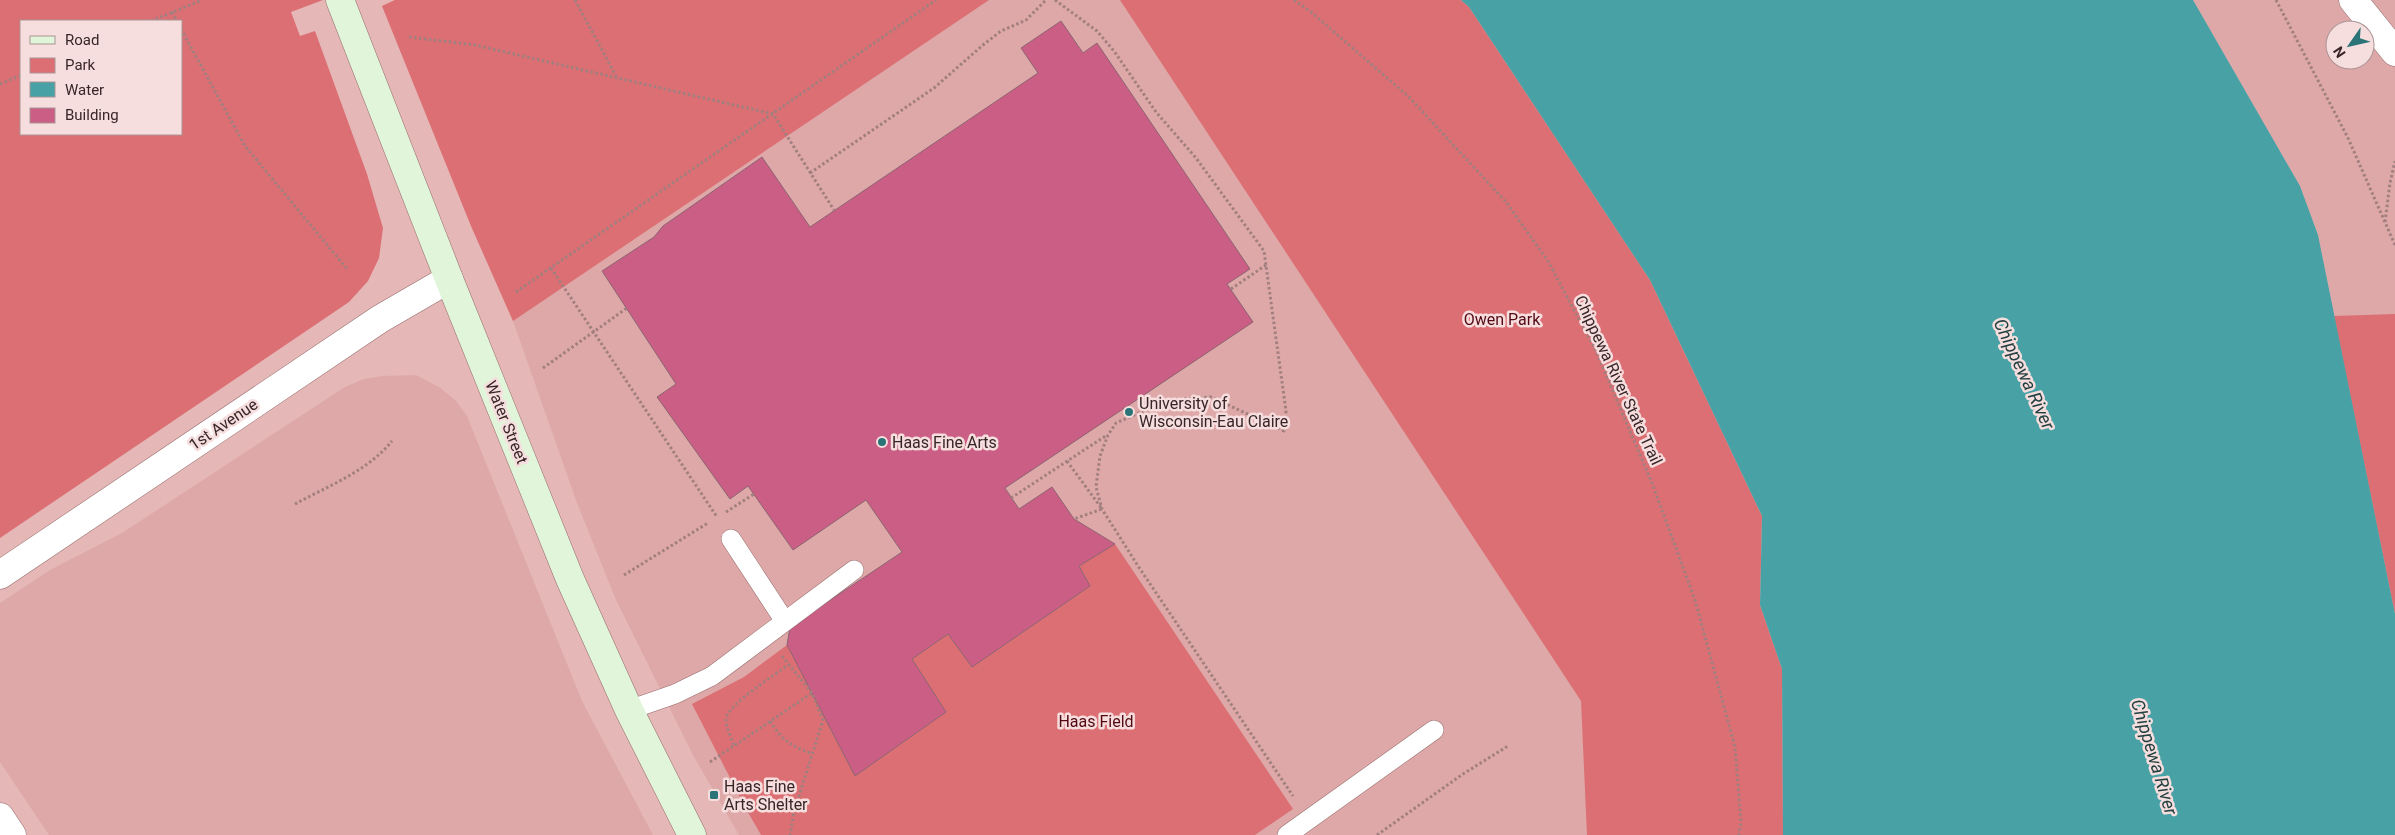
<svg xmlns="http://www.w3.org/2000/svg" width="2395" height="835" font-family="Roboto,sans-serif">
<rect width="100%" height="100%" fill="#e5b7b7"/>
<!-- built -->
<g fill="#dea8a8" fill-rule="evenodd">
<polygon points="395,0 1461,0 1783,835 739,835 693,755 616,600 577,503 513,321 471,226 382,6"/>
<path d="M2193 0H2395V614L2318 235 2300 186ZM2335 30H2365V60H2335Z"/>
<polygon points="416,375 439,387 456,401 467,416 582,701 653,835 49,835 0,762 0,603 50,570 122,533 345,387 364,379 382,376"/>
</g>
<!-- green -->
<g fill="#dc6f73" fill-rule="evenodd">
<path d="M0 0H323L291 12 300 36 315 31 367 174 383 228 379 258 368 281 349 302 0 538ZM181 21V134H21V21Z"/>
<polygon points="395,0 989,0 513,321 471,226 382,6"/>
<polygon points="1120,0 1461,0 1469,7 1650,280 1762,516 1760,605 1782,669 1783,835 1587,835 1581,701"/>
<polygon points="2395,314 2395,614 2334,316"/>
<polygon points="1115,544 1293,809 1255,835 761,835 745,807 692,704 744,677 787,645 855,776 946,712 912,659 948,634 972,667 1090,586 1079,566"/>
</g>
<!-- water -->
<polygon fill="#47a1a5" points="1461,0 2193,0 2300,186 2318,235 2395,614 2395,835 1783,835 1782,669 1760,605 1762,516 1650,280 1469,7"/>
<!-- building -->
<polygon fill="#ca5e85" stroke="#8c6571" points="1061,21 1083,53 1097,43 1250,269 1227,284 1253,322 1005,488 1019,509 1052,487 1074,519 1115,544 1079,566 1090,586 972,667 948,634 912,659 946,712 855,776 787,645 790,627 902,552 866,500 793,550 748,486 730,499 657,397 676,384 602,271 654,237 663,226 762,157 810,227 1038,73 1021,48"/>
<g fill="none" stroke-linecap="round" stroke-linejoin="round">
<!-- service casing -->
<g stroke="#966c6c" stroke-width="20">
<g id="service">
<polyline points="731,539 784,620"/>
<polyline points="629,710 675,694 712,676 854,570"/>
<polyline points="1287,835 1434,730"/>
</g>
</g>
<!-- pedestrian casing -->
<g stroke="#966c6c" stroke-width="29">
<polyline id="pedestrian" points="2353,0 2395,52"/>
</g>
<!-- minor casing -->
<g stroke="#966c6c" stroke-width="29">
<polyline id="minor" points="0,817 12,835"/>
</g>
<!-- tertiary casing -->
<g stroke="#966c6c" stroke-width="29">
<polyline id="tertiary" points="0,575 380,319 449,279"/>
</g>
<!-- secondary casing -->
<g stroke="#966c6c" stroke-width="29">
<polyline id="secondary" points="340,0 449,279 570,579 629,710 692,835"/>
</g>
<!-- path -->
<g stroke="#a27f7f" stroke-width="3" stroke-dasharray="2.5 2.5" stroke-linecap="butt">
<polyline points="575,0 616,76"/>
<polyline points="1055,0 1097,31 1114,51 1156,112 1196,158 1264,251 1286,411 1284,431 1211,397 1168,400 1116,423 1108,435 1100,456 1096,487 1102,509 1138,566 1293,796"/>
<polyline points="1294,0 1311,12 1409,97 1506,202 1548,261 1596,351 1652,483 1695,600 1735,747 1741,822 1739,835"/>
<polyline points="2276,0 2348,138 2395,245"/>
<polyline points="172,12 177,21"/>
<polyline points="151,21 202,0"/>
<polyline points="181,29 245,146 348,270"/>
<polyline points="409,37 475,45 773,114 834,210"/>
<polyline points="0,84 21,75"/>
<polyline points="810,173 934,88 983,45 1001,31 1026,20 1046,0"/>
<polyline points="2385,222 2390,183 2395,161"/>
<polyline points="551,268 717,517"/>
<polyline points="1231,289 1266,265"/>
<polyline points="516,292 936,0"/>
<polyline points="543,368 627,308"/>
<polyline points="1067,461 1102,509 1074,519"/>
<polyline points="1011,498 1107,435"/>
<path d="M295 504C328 486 368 471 392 441"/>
<polyline points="726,512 754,494"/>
<polyline points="624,575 708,523"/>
<polyline points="782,656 812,693 823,720 794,812 790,835"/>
<path d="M770 721C783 742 791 745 812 754"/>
<path d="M734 745C731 738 726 727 726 719 728 704 775 675 788 665"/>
<polyline points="710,762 812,693"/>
<polyline points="1377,835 1463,774 1508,746"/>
</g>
<!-- service -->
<use href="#service" stroke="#fff" stroke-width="19"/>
<!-- pedestrian -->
<use href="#pedestrian" stroke="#fff" stroke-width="28"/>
<!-- minor -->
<use href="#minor" stroke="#fff" stroke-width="28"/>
<!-- tertiary -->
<use href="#tertiary" stroke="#fff" stroke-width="28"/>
<!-- secondary -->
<use href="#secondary" stroke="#e0f5da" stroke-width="28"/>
</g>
<!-- markers -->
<g fill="#2a7477" stroke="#f6dede" stroke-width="2">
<circle cx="1129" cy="412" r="5"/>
<circle cx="882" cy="442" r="5"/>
<rect x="709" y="790" width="10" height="10" rx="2.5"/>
</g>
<g text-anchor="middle" stroke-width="5" stroke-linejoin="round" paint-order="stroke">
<!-- park labels -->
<g font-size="16" fill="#530a15" stroke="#f6dede">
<text x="1502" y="325">Owen Park</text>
<text x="1096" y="727">Haas Field</text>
</g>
<!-- street labels -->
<g font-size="16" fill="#382626" stroke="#f6dede">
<text transform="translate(1619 380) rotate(65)" y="6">Chippewa River State Trail</text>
<text transform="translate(507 422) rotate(68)" y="6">Water Street</text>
<text transform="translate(223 424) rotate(-34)" y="6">1st Avenue</text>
</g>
<!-- poi labels -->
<g font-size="16" fill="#382626" stroke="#f6dede" text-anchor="start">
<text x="1139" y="409">University of<tspan x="1139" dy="18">Wisconsin-Eau Claire</tspan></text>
<text x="892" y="448">Haas Fine Arts</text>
<text x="724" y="792">Haas Fine<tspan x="724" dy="18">Arts Shelter</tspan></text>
</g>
<!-- water labels -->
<g font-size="18" font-style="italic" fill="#223f40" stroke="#f6dede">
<text transform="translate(2024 374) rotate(65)" y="6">Chippewa River</text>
<text transform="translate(2154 757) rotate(73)" y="6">Chippewa River</text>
</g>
</g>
<!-- legend -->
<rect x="20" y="20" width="162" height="115" fill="#f6dede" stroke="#aa9494"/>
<rect x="30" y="36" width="25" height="8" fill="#e0f5da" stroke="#aa9494"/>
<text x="65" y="45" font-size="15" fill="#382626">Road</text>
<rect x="30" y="58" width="25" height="15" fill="#dc6f73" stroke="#aa9494"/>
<text x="65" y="70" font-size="15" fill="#382626">Park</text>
<rect x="30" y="82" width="25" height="15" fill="#47a1a5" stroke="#aa9494"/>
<text x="65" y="95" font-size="15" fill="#382626">Water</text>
<rect x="30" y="108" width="25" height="15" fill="#ca5e85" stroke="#aa9494"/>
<text x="65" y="120" font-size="15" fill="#382626">Building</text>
<!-- north arrow -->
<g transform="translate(2350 45) rotate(236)"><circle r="24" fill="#f6dede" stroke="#aa9494"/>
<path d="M0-4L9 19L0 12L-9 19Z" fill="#2a7477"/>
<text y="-8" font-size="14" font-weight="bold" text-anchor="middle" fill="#382626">N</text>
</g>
</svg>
